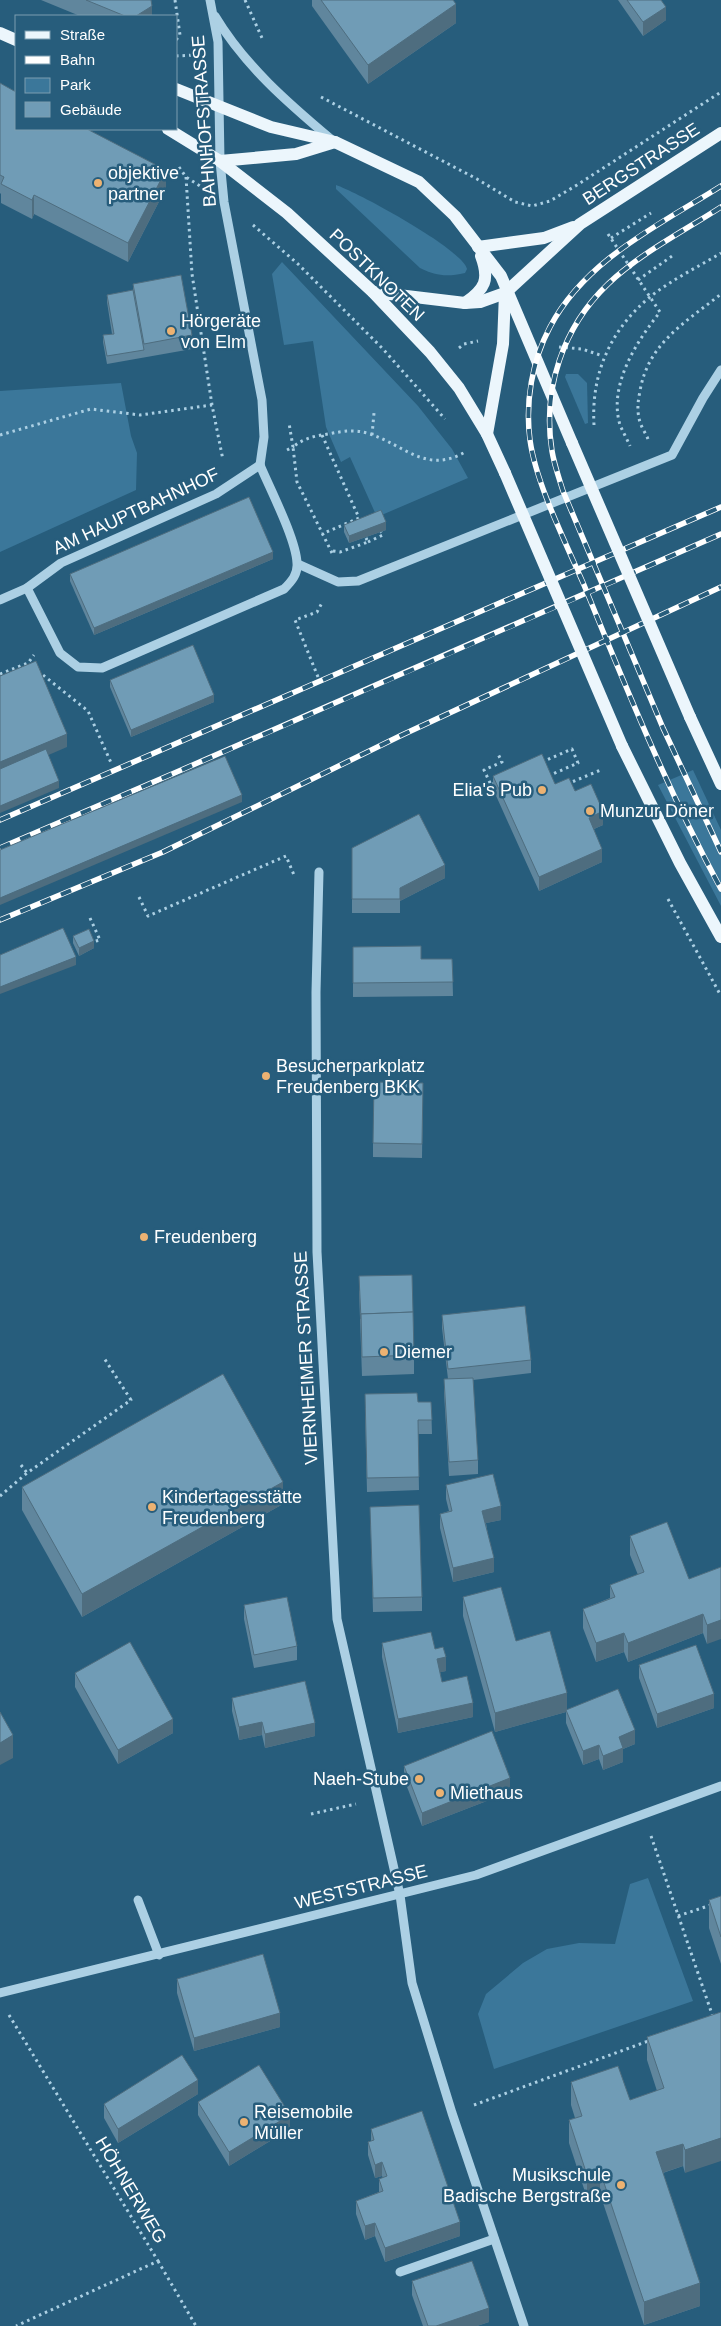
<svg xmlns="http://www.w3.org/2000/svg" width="721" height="2326" font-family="Arial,sans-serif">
<rect width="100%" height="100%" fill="#275d7c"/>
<!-- green -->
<g fill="#3b779a">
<path d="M336 185C359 193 462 249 467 269L465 273C447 277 436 276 420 268L336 189Z"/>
<polygon points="282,262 418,406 452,449 468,478 377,517 350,457 341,462 326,427 313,341 284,345 272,274"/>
<polygon points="566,374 578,374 587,383 588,423 585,424 565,377"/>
<polygon points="121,383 131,436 137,453 136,490 0,552 0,391"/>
<polygon points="693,770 721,830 721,906 658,785"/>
<polygon points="648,1878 693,2001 494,2069 478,2014 486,1994 523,1963 547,1949 579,1943 615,1944 630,1884"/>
</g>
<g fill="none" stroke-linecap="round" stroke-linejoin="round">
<!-- path -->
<g stroke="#acd0e4" stroke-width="3" stroke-dasharray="2.5 4" stroke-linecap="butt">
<polyline points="175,0 180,35 176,40"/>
<polyline points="245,0 262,38"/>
<polyline points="176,56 195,55"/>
<polyline points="321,97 477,179 515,202 532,206 550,201 577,185 721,92"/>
<polyline points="179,167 186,177 200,186"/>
<polyline points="186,177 192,274 212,405 223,460"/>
<polyline points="253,225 298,264 383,349 445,419"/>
<path d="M608 234 660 312C637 341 608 385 620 425 623 432 627 439 630 446"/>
<polyline points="611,238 651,213"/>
<polyline points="638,280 675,254"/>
<polyline points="559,347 582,349 603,356"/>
<polyline points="459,348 464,344 478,341"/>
<path d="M594 425C591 374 610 330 650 297 671 280 698 267 721 253"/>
<polyline points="0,435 91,409 140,415 212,405"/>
<polyline points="322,435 359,518 322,534"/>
<polyline points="372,435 374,413"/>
<path d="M648 439C645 432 640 425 639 418 637 409 638 401 640 391 648 343 686 322 721 294"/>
<polyline points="287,450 293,447 289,423"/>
<polyline points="368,542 383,535 381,532"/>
<polyline points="333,551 340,552 368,542 366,538"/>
<path d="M332 553 297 482 293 447C304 438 315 436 328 434 343 431 356 429 370 434 406 446 427 475 467 451"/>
<polyline points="38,671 88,711 112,765"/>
<polyline points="0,674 28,663 34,655"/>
<polyline points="318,677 295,620 317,612 323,601"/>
<polyline points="542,762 572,749 578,763 548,776"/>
<polyline points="495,783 491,785 484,770 502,762 498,754"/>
<polyline points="567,784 603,769"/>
<polyline points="139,897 148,916 286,856 294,875"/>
<polyline points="668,899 721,996"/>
<polyline points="90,918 100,940 92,942"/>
<polyline points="21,1465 27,1473"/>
<polyline points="0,1496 27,1473 131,1400 104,1358"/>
<polyline points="311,1814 356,1804"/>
<polyline points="651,1836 713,2017 711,2018"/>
<polyline points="678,1916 711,1905"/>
<polyline points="9,2015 158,2261 16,2326"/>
<polyline points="474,2105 651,2040"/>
<polyline points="158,2261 196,2326"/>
</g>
<!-- minor -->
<g stroke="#acd0e4" stroke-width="9">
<polyline points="210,0 218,42 220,161 224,202 262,400 264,437 260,465"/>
<path d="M215 16C245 66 288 103 332 140"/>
<polyline points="298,564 338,582 358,581 672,455 703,398 721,370"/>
<path d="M27 588 60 653 78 667 102 668 284 589C292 581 298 574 297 563 296 539 270 489 260 465"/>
<polyline points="0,600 27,588 61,563 216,494 260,465"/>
<polyline points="319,872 316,992 317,1252 337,1619 400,1895 412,1983 452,2113 524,2326"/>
<polyline points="138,1900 159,1955"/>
<polyline points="0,1993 476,1875 721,1786"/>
<polyline points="400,2272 494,2239"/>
</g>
<!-- major -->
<g stroke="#ecf6fc" stroke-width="12">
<polyline points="0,33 16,40"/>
<polyline points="176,89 271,127 335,142 419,182 455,216 501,276 572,443"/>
<polyline points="168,129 220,161 287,213 373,292 430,352 459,388 487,434 505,473"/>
<polyline points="220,161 296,154 335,142"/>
<polyline points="478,247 544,238 573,227"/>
<polyline points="373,292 465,303 480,302 505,293 580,224 721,133"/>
<path d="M465 303C485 289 490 280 481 256"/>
<polyline points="487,434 503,344 505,293"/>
<polyline points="690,717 721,784"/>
<polyline points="622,746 680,863 721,937"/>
</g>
<!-- rail casing -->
<g stroke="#fff" stroke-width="5.5">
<g id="rail">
<path d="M721 186C659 225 585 260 550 327 532 361 525 402 530 440 536 484 566 543 584 585 626 688 668 791 721 889"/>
<path d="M721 207C684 231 639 254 608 284 563 327 542 389 552 451 554 464 559 478 563 491L663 728 721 852"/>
<polyline points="0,820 721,507"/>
<path d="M0 848C241 745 481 640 721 534"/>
<polyline points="0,920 163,852 402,735 721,587"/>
</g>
</g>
<!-- rail -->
<use href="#rail" stroke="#275d7c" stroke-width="4" stroke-dasharray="11" stroke-linecap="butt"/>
<!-- major-bridge -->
<g stroke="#ecf6fc" stroke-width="12">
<polyline points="572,443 690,717"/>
<polyline points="505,473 622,746"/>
</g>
</g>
<!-- wall -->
<g fill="#60869d">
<polygon points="41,0 151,0 152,16 80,16"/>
<polygon points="312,0 453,0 456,23 368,84 312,6"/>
<polygon points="618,0 661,0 666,20 643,36"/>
<polygon points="0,83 166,188 128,262 34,214 32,219 1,203 1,194 0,193"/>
<polygon points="133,284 192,335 192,349 107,364 103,342 103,335 112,334 107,302 107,295 133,290"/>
<polygon points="344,525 386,530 349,543 344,532"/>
<polygon points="273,559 94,635 70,581 70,574"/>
<polygon points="110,680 214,702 131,737 110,687"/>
<polygon points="493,776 555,784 575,791 603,825 594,829 602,862 539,891 493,789"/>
<polygon points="352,848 445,878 400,901 400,913 352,913"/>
<polygon points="73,936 94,948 79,956 73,943"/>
<polygon points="353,947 421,959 452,959 453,996 353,997"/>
<polygon points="423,1083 422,1158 373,1157 373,1143"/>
<polygon points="359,1290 414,1355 414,1374 362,1376"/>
<polygon points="442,1315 531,1360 531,1373 473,1380 478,1460 478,1474 449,1476 444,1393 444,1379 448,1379 442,1328"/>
<polygon points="418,1402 431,1402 432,1434 418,1434 419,1490 367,1492 365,1408"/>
<polygon points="446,1485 501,1520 486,1523 494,1572 453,1582 440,1528 440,1514 449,1511 446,1499"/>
<polygon points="22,1487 283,1504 82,1617 22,1510"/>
<polygon points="370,1507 422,1597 422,1611 373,1612"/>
<polygon points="630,1536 689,1579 721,1567 707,1644 703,1633 628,1662 624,1652 596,1662 583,1628 583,1609 610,1598 610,1585 638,1575 630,1555"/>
<polygon points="463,1597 516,1641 567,1709 635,1744 623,1749 623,1762 603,1770 599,1759 583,1765 566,1723 566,1712 495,1732 463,1616"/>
<polygon points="244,1605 297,1646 297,1660 254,1668 244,1619"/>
<polygon points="382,1643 446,1671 440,1672 442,1682 473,1717 398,1733 382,1657"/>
<polygon points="639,1665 714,1708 657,1728 639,1678"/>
<polygon points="75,1673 173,1733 118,1764 75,1687"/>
<polygon points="232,1698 315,1736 265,1748 262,1735 239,1740 232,1711"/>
<polygon points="404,1766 510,1792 422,1826 404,1779"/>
<polygon points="721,1896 721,1964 709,1928 709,1900"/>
<polygon points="177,1979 280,2027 194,2051 177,1993"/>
<polygon points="721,2012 685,2173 683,2166 663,2173 700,2306 644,2325 600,2194 587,2198 569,2143 569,2120 575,2118 571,2105 571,2082 630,2100 657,2091 647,2060 647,2037"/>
<polygon points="198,2094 118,2143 104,2118 104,2104"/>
<polygon points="198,2102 290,2129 229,2166 198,2115"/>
<polygon points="371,2129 460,2236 385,2262 375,2236 365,2240 356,2214 356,2201 379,2192 379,2179 383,2178 382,2176 375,2178 368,2155 368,2142 371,2141"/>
<polygon points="412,2281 489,2322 477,2326 423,2326 412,2295"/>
</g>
<!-- shaded-wall -->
<g fill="#4e6d7f">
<polygon points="456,4 456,23 368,84 368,65"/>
<polygon points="152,6 152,16 136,16"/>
<polygon points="666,7 666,20 643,36 643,22"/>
<polygon points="166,170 166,188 128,262 128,243"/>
<polygon points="34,195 34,214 32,219 32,200"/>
<polygon points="386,522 386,530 349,543 349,536"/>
<polygon points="273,552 273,559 94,635 94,628"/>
<polygon points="214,695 214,702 131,737 131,730"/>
<polygon points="67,734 67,747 0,776 0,762"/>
<polygon points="59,781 59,788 0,813 0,806"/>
<polygon points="242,795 242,802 0,905 0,898"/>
<polygon points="603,811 603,825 589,831 589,818"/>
<polygon points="602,849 602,862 539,891 539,877"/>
<polygon points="445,865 445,878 400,901 400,888"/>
<polygon points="94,941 94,948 79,956 79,948"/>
<polygon points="76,957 76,965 0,994 0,987"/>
<polygon points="283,1482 283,1504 82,1617 82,1594"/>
<polygon points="501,1506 501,1520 482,1524 482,1511"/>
<polygon points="494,1558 494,1572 453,1582 453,1568"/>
<polygon points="703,1614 703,1633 628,1662 628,1643"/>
<polygon points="721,1620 721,1639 707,1644 707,1625"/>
<polygon points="624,1633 624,1652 596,1662 596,1643"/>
<polygon points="446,1657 446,1671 437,1673 437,1659"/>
<polygon points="567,1693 567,1712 566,1710 566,1712 495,1732 495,1713"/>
<polygon points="714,1694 714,1708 657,1728 657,1714"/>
<polygon points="473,1703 473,1717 398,1733 398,1719"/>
<polygon points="173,1719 173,1733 118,1764 118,1750"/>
<polygon points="262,1722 262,1735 239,1740 239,1727"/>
<polygon points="315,1723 315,1736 265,1748 265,1734"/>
<polygon points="635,1730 635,1744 623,1749 623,1762 603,1770 603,1756 619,1737"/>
<polygon points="13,1735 13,1758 0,1765 0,1743"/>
<polygon points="599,1745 599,1759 583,1765 583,1751"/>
<polygon points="510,1778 510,1792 422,1826 422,1813"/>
<polygon points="280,2013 280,2027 194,2051 194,2038"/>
<polygon points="198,2080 198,2094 118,2143 118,2129"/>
<polygon points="290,2115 290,2129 229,2166 229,2152"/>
<polygon points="721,2138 721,2161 685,2173 685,2150"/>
<polygon points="683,2144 683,2166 656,2175 656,2152"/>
<polygon points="382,2162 382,2176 375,2178 375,2165"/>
<polygon points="600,2171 600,2194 587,2198 587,2175"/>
<polygon points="460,2222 460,2236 385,2262 385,2248"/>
<polygon points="375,2223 375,2236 365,2240 365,2226"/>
<polygon points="700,2283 700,2306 644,2325 644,2302"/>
<polygon points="489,2308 489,2322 477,2326 436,2326"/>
</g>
<!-- building -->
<g fill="#709cb6" stroke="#4e6d7f">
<polygon points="86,0 151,0 152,6 136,16 125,16"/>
<polygon points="321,0 453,0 456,4 368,65"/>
<polygon points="627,0 661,0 666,7 643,22"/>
<polygon points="0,83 16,92 16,129 87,129 166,170 128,243 34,195 32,200 1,184 4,177 0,175"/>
<polygon points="181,275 192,335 144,344 133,284"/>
<polygon points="133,290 144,350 107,356 103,335 114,334 107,295"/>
<polygon points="249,497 273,552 94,628 70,574"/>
<polygon points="381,510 386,522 349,536 344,525"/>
<polygon points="193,645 214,695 131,730 110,680"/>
<polygon points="36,661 67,734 0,762 0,676"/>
<polygon points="46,749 59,781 0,806 0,769"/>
<polygon points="542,754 555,784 569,778 575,791 591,784 603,811 589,818 602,849 539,877 493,776"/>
<polygon points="225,756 242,795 0,898 0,850"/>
<polygon points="419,814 445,865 400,888 400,899 352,899 352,848"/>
<polygon points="63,928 76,957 0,987 0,955"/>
<polygon points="89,929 94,941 79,948 73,936"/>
<polygon points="421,946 421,959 452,959 453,982 353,983 353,947"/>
<polygon points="374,1082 423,1083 422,1144 373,1143"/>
<polygon points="412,1275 413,1312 361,1314 361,1319 359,1276"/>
<polygon points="525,1306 531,1360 448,1369 442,1315"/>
<polygon points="413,1312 414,1355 362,1357 361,1314"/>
<polygon points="223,1374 283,1482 82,1594 22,1487"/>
<polygon points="473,1378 478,1460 449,1462 444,1379"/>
<polygon points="417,1393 418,1402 431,1402 432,1420 418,1420 419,1477 367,1478 365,1394"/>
<polygon points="493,1474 501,1506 482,1511 494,1558 453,1568 440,1514 452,1511 446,1485"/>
<polygon points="419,1505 422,1597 373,1598 370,1507"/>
<polygon points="667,1522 689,1579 721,1567 721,1620 707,1625 703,1614 628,1643 624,1633 596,1643 583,1609 615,1597 610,1585 644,1572 630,1536"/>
<polygon points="501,1587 516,1641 550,1631 567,1693 495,1713 463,1597"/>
<polygon points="287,1597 297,1646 254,1655 244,1605"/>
<polygon points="431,1632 435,1649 443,1647 446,1657 437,1659 442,1682 467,1676 473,1703 398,1719 382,1643"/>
<polygon points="130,1642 173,1719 118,1750 75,1673"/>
<polygon points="696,1645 714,1694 657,1714 639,1665"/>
<polygon points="305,1681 315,1723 265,1734 262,1722 239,1727 232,1698"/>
<polygon points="618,1689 635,1730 619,1737 623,1748 603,1756 599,1745 583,1751 566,1710"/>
<polygon points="0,1712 13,1735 0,1743"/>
<polygon points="492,1731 510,1778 422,1813 404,1766"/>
<polygon points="721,1896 721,1937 709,1900"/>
<polygon points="263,1954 280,2013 194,2038 177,1979"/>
<polygon points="721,2012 721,2138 685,2150 683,2144 656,2152 700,2283 644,2302 600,2171 587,2175 569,2120 582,2116 571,2082 618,2066 630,2100 664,2088 647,2037"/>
<polygon points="182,2055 198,2080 118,2129 104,2104"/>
<polygon points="259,2065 290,2115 229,2152 198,2102"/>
<polygon points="422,2111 460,2222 385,2248 375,2223 365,2226 356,2201 383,2191 379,2179 387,2176 382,2162 375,2165 368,2142 374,2140 371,2129"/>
<polygon points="472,2261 489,2308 436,2326 428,2326 412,2281"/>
</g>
<!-- markers -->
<g fill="#ecb272" stroke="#275d7c" stroke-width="2">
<circle cx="98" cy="183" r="5"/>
<circle cx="171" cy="331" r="5"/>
<circle cx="542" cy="790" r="5"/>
<circle cx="590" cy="811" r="5"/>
<circle cx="266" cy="1076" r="5"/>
<circle cx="144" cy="1237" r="5"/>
<circle cx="384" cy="1352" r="5"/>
<circle cx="152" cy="1507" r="5"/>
<circle cx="419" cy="1779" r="5"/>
<circle cx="440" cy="1793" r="5"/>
<circle cx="244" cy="2122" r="5"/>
<circle cx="621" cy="2185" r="5"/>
</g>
<g text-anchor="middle" stroke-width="5" stroke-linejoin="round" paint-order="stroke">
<!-- street labels -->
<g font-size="18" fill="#fff" stroke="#275d7c">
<text transform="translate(204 121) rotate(-94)" y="6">BAHNHOFSTRASSE</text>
<text transform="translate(641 164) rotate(-33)" y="6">BERGSTRASSE</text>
<text transform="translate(377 275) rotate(44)" y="6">POSTKNOTEN</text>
<text transform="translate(136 511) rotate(-25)" y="6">AM HAUPTBAHNHOF</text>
<text transform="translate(306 1358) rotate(-93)" y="6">VIERNHEIMER STRASSE</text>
<text transform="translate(361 1887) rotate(-14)" y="6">WESTSTRASSE</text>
<text transform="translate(131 2190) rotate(59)" y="6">HÖHNERWEG</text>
</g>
<!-- poi labels -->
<g font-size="18" fill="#fff" stroke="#275d7c" text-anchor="start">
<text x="108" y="179">objektive<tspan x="108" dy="21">partner</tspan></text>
<text x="181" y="327">Hörgeräte<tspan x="181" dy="21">von Elm</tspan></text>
<text x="532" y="796" text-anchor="end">Elia's Pub</text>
<text x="600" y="817">Munzur Döner</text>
<text x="276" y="1072">Besucherparkplatz<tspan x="276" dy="21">Freudenberg BKK</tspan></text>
<text x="154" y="1243">Freudenberg</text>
<text x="394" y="1358">Diemer</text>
<text x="162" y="1503">Kindertagesstätte<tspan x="162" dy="21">Freudenberg</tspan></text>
<text x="409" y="1785" text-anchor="end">Naeh-Stube</text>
<text x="450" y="1799">Miethaus</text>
<text x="254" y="2118">Reisemobile<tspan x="254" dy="21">Müller</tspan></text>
<text x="611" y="2181" text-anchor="end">Musikschule<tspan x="611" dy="21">Badische Bergstraße</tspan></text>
</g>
</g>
<!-- legend -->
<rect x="15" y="15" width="162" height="115" fill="#275d7c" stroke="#7d9eb0"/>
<rect x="25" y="31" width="25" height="8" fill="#ecf6fc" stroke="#7d9eb0"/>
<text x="60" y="40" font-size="15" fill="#ffffff">Straße</text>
<rect x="25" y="56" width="25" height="8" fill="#ffffff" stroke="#7d9eb0"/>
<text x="60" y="65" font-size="15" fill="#ffffff">Bahn</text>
<rect x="25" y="78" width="25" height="15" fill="#3b779a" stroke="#7d9eb0"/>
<text x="60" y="90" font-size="15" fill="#ffffff">Park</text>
<rect x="25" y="102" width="25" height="15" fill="#709cb6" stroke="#7d9eb0"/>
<text x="60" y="115" font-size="15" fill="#ffffff">Gebäude</text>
</svg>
